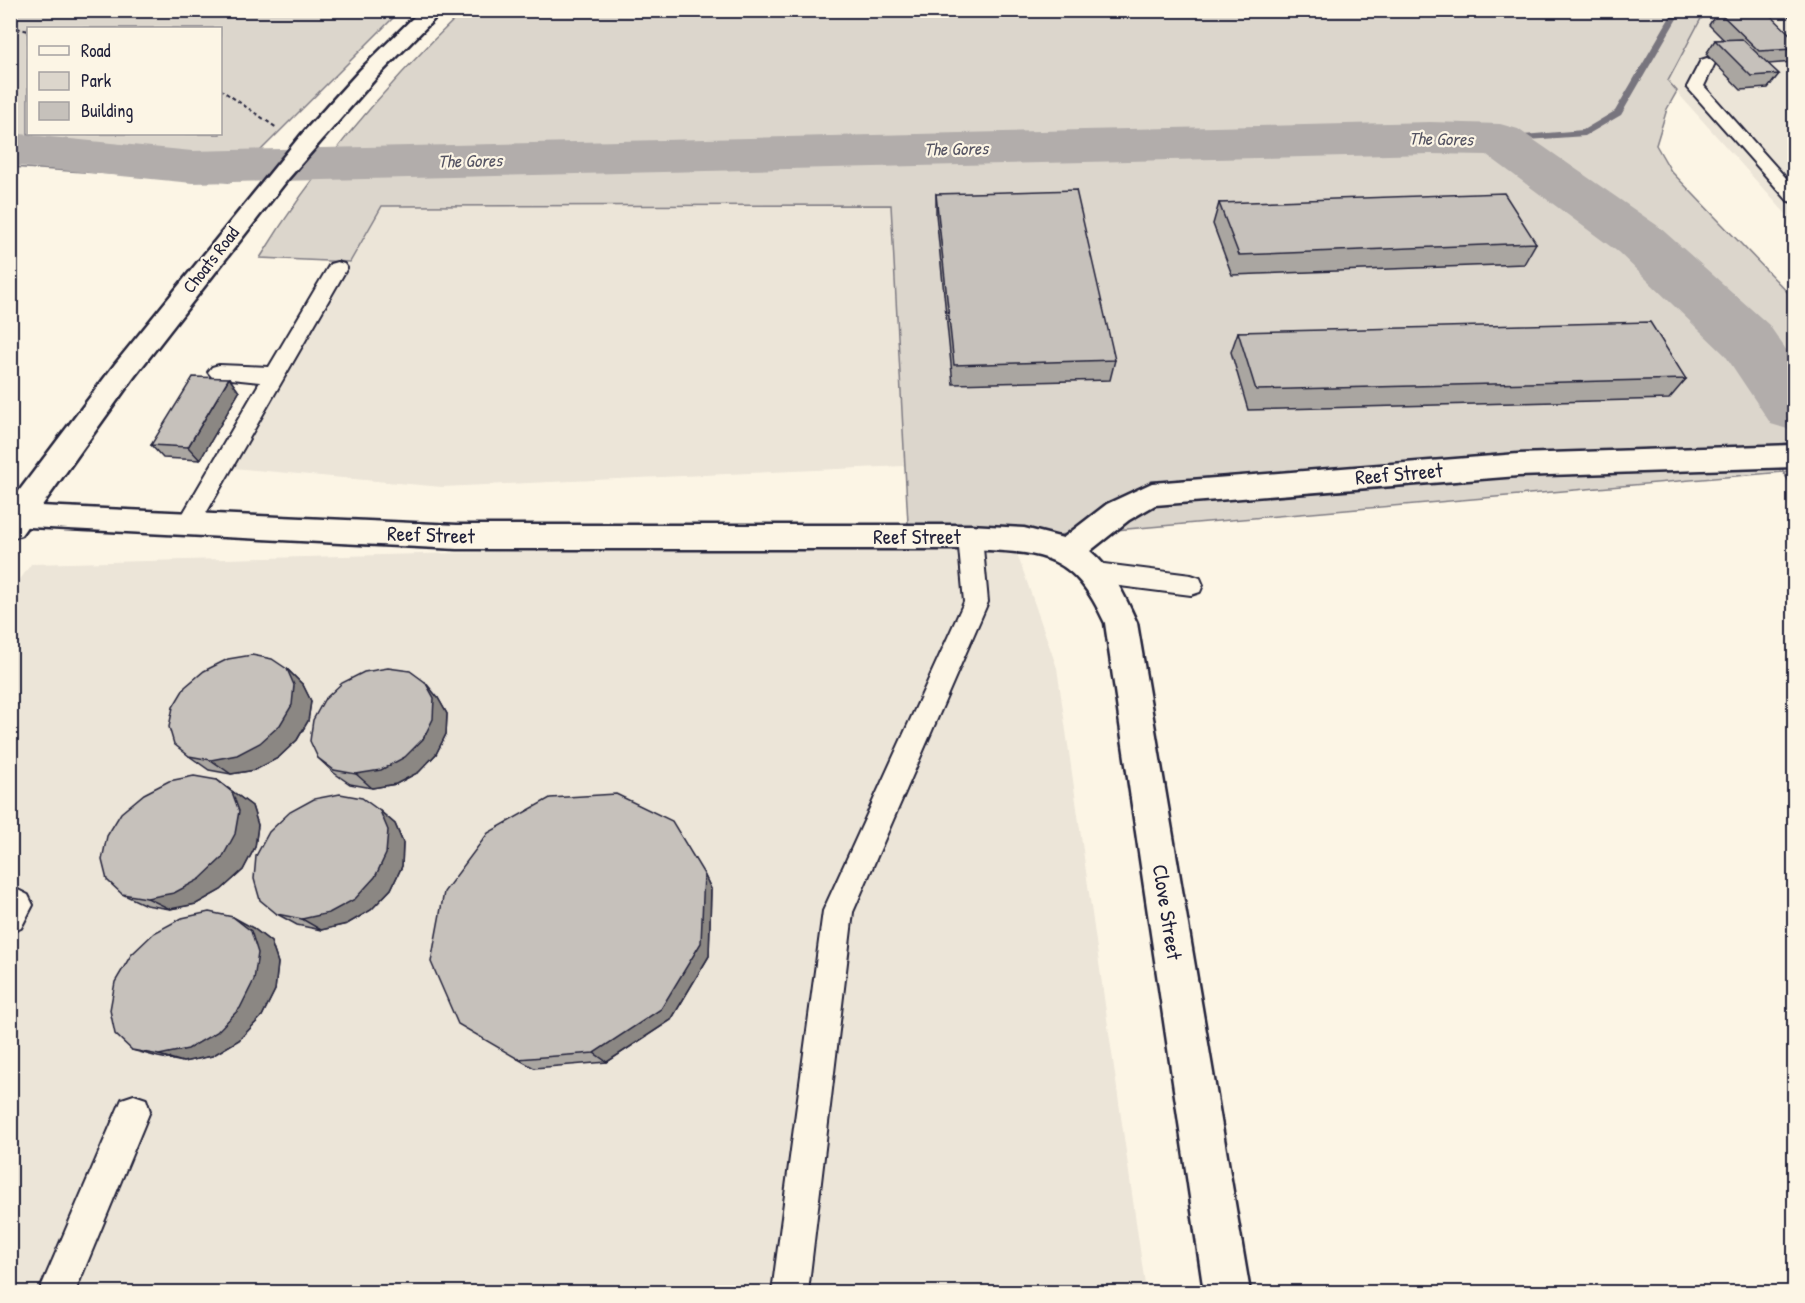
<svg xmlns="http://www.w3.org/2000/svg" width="1805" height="1303" font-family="'Patrick Hand',sans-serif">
<rect width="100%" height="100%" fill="#fcf5e5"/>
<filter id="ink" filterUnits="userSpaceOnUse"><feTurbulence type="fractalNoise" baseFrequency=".0167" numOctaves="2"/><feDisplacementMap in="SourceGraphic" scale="12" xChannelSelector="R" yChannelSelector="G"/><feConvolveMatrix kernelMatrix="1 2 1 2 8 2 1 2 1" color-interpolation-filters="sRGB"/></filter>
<g filter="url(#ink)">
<!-- built -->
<g fill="#ece5d8">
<polygon points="1705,11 1794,11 1794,223 1667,81"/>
<polygon points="1510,193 904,466 442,487 233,468 381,206"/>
<polygon points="1012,539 1057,668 1146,1292 11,1292 10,594 31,564"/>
</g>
<!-- green -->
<g fill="#dcd6cc" stroke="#7f7c84" stroke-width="1.5" fill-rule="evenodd">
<path d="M10 11 11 10 400 11 229 182 11 167ZM28 28H220V134H28Z"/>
<path d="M463 11H1705L1668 81 1677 91 1667 109 1656 145 1671 171 1794 299V442L1782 444 1783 472 1794 470V489L1783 472 1012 539 909 542 891 205 382 206 350 262 260 258C316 166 385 86 463 11Z"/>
</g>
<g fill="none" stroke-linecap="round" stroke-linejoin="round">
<!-- stream -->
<polygon fill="#78757e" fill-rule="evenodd" points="1674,10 1682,10 1621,115 1585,136 1497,142 1495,140 1500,137 1583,130 1615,111"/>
<!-- river -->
<polygon fill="#b2adab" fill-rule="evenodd" points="1430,122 1500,124 1518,129 1658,226 1769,325 1794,361 1794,431 1771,424 1725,355 1618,252 1487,155 1430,154 192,183 10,165 10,133 192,151"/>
<!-- service casing -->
<g stroke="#22223b" stroke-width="4">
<g id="service">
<polygon points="1707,58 1715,63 1704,86 1794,187 1794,202 1788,201 1687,87 1701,60"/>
<polygon points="337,262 344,264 347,268 197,529 189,532 181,529 177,523 181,517 260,382 212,377 208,372 212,367 219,365 269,367 330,264"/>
<polygon points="970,528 978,530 982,537 988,602 853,912 808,1292 772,1292 823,911 964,602 958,537 962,530"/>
<polygon points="1096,563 1191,575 1200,578 1203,585 1200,592 1191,595 1096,583 1087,580 1084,573 1087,566"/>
<polygon points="18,890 28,895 33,905 21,928 10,933 10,894"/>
<polygon points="134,1095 146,1099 150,1111 75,1292 39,1292 122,1099"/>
</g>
</g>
<!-- minor casing -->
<g stroke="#22223b" stroke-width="5">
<path id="minor" d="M1794 445V467L1518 476 1155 505 1129 520 1090 551C1113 570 1125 596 1137 623L1250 1292H1204L1105 623C1072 551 1042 553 970 549H457L10 526V508L18 505 457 525H970L1024 528 1063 538 1107 504 1152 483 1518 454Z"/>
</g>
<!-- tertiary casing -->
<g stroke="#22223b" stroke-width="5">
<polygon id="tertiary" points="421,10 443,10 376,78 288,179 134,377 21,535 10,539 10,503 115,364 301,135 361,69"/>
</g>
<!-- path -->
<g stroke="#22223b" stroke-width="2" stroke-dasharray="4 3" stroke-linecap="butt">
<polyline points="10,26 28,31"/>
<polyline points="220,89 277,128"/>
</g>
<!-- service -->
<use href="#service" fill="#fcf5e5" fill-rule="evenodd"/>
<!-- minor -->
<use href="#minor" fill="#fcf5e5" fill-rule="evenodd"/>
<!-- tertiary -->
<use href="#tertiary" fill="#fcf5e5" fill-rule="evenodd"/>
<!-- rail -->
<polyline stroke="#22223b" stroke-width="3" points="1781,10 1794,19"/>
</g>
<!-- wall -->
<g fill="#aaa6a1" stroke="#22223b" stroke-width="1.5">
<polygon points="1718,11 1794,38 1794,62 1768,64 1779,74 1768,88 1741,90 1706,54 1715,40 1724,40 1709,25"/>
<polygon points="936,194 1115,360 1110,380 953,384 936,214"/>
<polygon points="1219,203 1536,243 1524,264 1232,275 1213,224"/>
<polygon points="1238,332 1686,379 1669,399 1248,410 1231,352"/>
<polygon points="229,378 239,392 200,460 163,458 151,445"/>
<polygon points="287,669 303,685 311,701 308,721 297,740 278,758 255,770 231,774 209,770 189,756"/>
<polygon points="438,698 447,714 446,734 436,754 419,772 396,784 372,788 350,784 334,773 318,758"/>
<polygon points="217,780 252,806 258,825 255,847 243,870 221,890 196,904 170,909 146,905 122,894"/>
<polygon points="380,811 395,824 403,843 402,866 391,889 371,910 347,924 321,930 297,925 277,914"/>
<polygon points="704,874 711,889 709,956 671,1020 607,1062 534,1068 518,1059"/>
<polygon points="253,928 271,942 278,963 275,990 262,1016 239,1040 212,1056 183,1062 158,1057 132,1050"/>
</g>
<!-- shaded-wall -->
<g fill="#8b8783" stroke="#22223b" stroke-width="1.5">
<polygon points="229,378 239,392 200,460 188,447"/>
<polygon points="287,669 303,685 311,701 308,721 297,740 278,758 255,770 231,774 211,760"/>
<polygon points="425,682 438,698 447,714 446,734 436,754 419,772 396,784 372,788 356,774"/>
<polygon points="217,780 252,806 258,825 255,847 243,870 221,890 196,904 170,909 147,898"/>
<polygon points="380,811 395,824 403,843 402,866 391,889 371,910 347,924 321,930 302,919"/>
<polygon points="704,874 711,889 709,956 671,1020 607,1062 594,1053"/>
<polygon points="233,917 253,928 271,942 278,963 275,990 262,1016 239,1040 212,1056 183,1062 159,1055"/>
</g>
<!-- building -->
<g fill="#c6c1bb" stroke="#22223b" stroke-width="1.5">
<polygon points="1765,10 1794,38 1794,49 1759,51 1718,11"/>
<polygon points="1742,39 1779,74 1751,76 1715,40"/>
<polygon points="1076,190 1115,360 954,365 936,194"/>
<polygon points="1504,193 1536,243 1239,255 1219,203"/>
<polygon points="1650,322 1686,379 1256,390 1238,332"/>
<polygon points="193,377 229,378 188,447 151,445"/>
<polygon points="252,655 272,659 287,669 294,685 292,705 280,725 260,743 237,755 211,760 189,756 174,744 169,727 173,707 185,687 204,671 228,659"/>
<polygon points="388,668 410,671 425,682 434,698 433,719 423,739 405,757 381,770 356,774 334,770 318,758 310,741 313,720 324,700 342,683 364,672"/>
<polygon points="194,776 217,780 232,792 239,811 235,834 222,858 200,879 174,893 147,898 122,894 107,880 102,860 107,836 121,813 144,794 169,781"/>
<polygon points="340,794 362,798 380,811 388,830 386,854 375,877 355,899 329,913 302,919 277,914 260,900 254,879 256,856 269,832 290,812 314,799"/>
<polygon points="616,794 672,821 704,874 701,943 661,1009 594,1053 518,1059 458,1024 431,962 444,892 488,833 550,798"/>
<polygon points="209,912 233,917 251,931 258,953 254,980 240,1008 217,1032 188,1049 159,1055 132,1050 115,1034 110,1010 115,982 131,955 154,933 182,918"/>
</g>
</g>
<g text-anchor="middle" stroke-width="4.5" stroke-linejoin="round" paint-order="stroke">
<!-- far-water labels -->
<g font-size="18" font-style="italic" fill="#545362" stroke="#fcf5e5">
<text transform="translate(1441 139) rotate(1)" y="6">The Gores</text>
<text transform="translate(956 149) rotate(-1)" y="6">The Gores</text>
<text transform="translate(470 161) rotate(-1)" y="6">The Gores</text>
</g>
<!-- far-street labels -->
<g font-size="18" fill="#22223b" stroke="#fcf5e5">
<text transform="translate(211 260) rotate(-52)" y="6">Choats Road</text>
</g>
<!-- street labels -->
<g font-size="21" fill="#22223b" stroke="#fcf5e5">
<text transform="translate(1399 474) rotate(-5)" y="7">Reef Street</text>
<text transform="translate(431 535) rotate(2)" y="7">Reef Street</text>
<text x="917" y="544">Reef Street</text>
<text transform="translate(1167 912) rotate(81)" y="7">Clove Street</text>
</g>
</g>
<!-- margin -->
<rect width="1805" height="1303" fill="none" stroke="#fcf5e5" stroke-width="36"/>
<rect x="18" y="18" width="1769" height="1267" fill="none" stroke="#22223b" stroke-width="2" filter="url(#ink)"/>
<!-- legend -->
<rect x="27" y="27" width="195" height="108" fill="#fcf5e5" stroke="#a5a1a1" stroke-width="1.5"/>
<rect x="39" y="46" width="30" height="9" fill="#fcf5e5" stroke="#a5a1a1" stroke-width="1.5"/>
<text x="81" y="57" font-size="18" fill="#22223b">Road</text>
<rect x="39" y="72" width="30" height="18" fill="#dcd6cc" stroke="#a5a1a1" stroke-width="1.5"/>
<text x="81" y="87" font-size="18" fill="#22223b">Park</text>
<rect x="39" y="102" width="30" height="18" fill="#c6c1bb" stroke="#a5a1a1" stroke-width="1.5"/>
<text x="81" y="117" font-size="18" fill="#22223b">Building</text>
</svg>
